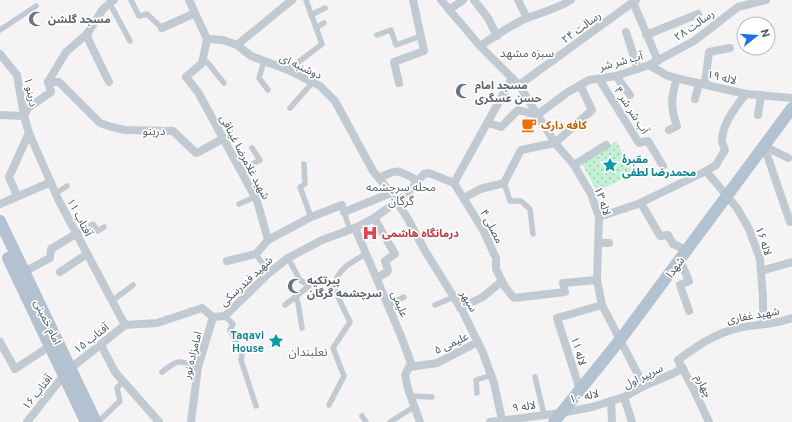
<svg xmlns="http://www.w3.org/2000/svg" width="792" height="422" font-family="Overpass,'Noto Sans Arabic',sans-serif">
<defs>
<pattern id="garden-dots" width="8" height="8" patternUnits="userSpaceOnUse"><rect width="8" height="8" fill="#c3f1d5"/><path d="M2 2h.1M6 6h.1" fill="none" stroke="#a0c6b0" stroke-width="1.8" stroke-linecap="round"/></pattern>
</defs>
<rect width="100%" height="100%" fill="#f5f3f3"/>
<!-- garden -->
<polygon fill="url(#garden-dots)" points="616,141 634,174 597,191 581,162"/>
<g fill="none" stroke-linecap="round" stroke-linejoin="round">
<!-- pedestrian -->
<g stroke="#c1cad2" stroke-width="5.5">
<polyline points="131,0 139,16 147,14 162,28"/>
<polyline points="109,2 130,41"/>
<polyline points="311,15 325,8"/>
<polyline points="316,28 324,23"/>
<polyline points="0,30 36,6"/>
<polyline points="377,35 391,30 396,45 421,36"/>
<polyline points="264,61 259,78 268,90"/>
<polyline points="202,63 207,62 224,83"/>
<polyline points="288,70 322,44 306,0"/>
<polyline points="290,108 313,82"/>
<polyline points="304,164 305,184 300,187 311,217"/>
<polyline points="240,171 260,160 252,148"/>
<polyline points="504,183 510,201 521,201 530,209 533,234"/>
<polyline points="55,194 67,186"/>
<polyline points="239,204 255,197"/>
<polyline points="343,209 350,230"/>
<polyline points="76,234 93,224 98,231 104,227"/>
<polyline points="256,254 269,273"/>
<polyline points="296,297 298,303 302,328"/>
<polyline points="112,301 133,285"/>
<polyline points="285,305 309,286 300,280 288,258"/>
<polyline points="388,305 404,297"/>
<polyline points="435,305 454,297"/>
<polyline points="225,316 233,324 230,330 242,355 241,360 256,406"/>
<path d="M162 372C178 359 179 360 198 367"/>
<polyline points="535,377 544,414"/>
<polyline points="477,393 476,380 492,375"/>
<polyline points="410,396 432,397"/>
<path d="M329 405 344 376 333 348 350 322C347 315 335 293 335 287 335 270 353 261 366 254"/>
<polyline points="362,416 366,422"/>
<polyline points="98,422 120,401 117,388 124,381"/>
<polyline points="390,422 414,407"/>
</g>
<!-- minor -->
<g stroke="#c1cad2" stroke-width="8">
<polyline points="189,0 207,39 223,40 237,45 251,56 288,70 320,86 335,101 373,171 391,193 408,219 424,249 463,312 483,353 494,383 502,420"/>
<polyline points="441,0 480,46 519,85 555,143 574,165 591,194 599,217 597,280 602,305 644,386"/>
<polyline points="474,0 488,18 497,36"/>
<polyline points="518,0 527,18"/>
<polyline points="633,2 658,61"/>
<polyline points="449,10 463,0"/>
<polyline points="162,28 195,13"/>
<polyline points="626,32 638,69"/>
<polyline points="87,34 89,41 109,82"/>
<polyline points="646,35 698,14"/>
<polyline points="207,39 202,63 186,77 198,92 255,197 258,204 268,240 256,254 227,261"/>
<polyline points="237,45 292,0"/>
<path d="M480 46C495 36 509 26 525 19 540 13 557 9 571 0"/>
<polyline points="0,54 17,75 24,116 29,133 58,199 125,325"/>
<polyline points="649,65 668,76 684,80 746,94 792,98"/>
<polyline points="616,76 630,95"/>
<polyline points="599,79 639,143 648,141 663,166"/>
<polyline points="48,82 59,82 100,123 112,127 125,130 173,131 196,153 199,152 224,138"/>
<polyline points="48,82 66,52 87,34 103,9 114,0"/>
<polyline points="399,83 394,62 424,51 413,0"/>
<polyline points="705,84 709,52 730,48"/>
<polyline points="519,85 636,0"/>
<polyline points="695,99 699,83"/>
<polyline points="0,115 24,116"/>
<polyline points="758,115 761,95"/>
<polyline points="24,116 28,108 51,92 48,82"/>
<polyline points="488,123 501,127 518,110 537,115 568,92 589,80 616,76 649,65 694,41 738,7 766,0"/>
<path d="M669 130 677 126C670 106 671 98 677 78"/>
<polyline points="764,146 790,222"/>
<polyline points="764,146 788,158"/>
<polyline points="574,165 606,145"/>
<polyline points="706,171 737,208 749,229 760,259 763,298 763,324"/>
<path d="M379 178C400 167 399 171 418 181"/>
<polyline points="454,183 483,230 496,258 496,269 505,287 514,298 565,292 563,283 597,280"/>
<polyline points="454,183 512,78"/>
<polyline points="17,196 9,177 29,133"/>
<polyline points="464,198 480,189 504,183 521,150 555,143 592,110 580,85"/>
<polyline points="641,203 660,236 668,235 673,244 687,250"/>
<polyline points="0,204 51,182"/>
<polyline points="344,212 391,193"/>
<path d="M599 217 638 204 706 171 716 165 725 150C724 147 722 144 722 141 722 124 736 106 746 94"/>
<polyline points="374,218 395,254 385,261 388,270 387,272 377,278"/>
<polyline points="355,228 401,336 411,363 405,375 408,389 420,422"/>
<polyline points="268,240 311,217 342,205"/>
<polyline points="599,243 609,243"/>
<polyline points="680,260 689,281 680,285 689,311"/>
<polyline points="761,271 792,262"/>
<polyline points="24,272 50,258 51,249 76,234"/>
<polyline points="60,272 87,254"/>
<polyline points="460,308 483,297 502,281"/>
<polyline points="125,325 157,323 202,308 213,317 225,316 269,273 288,258 322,240 355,228 374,218 406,195 424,174 429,173 454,183"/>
<polyline points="0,342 15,369 50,346"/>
<polyline points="101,345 115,372 159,422"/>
<polyline points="409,367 437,363 478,342"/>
<polyline points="71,368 125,325"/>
<polyline points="580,390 557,318 602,305"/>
<polyline points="624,397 632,422"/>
<polyline points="611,401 612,422"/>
<polyline points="27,422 64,375"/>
<polyline points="191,422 198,367 213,317"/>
<polyline points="490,422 561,413 592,407 611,401 624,397 644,386 674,373 683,368"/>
<path d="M709 422 695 392 678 360C697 346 714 334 738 328 756 324 775 325 792 318"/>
</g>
<!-- primary -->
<g stroke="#b3c2d1" stroke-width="12">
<polyline points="0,221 96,422"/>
<polyline points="8,258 86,422"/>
<polyline points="554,422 620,340 792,108"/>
</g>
</g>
<!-- icons -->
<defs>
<g id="mosque-bare" transform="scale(1.2)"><path d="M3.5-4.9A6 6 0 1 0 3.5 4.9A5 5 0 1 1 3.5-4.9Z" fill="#6b7280" stroke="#fff" stroke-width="2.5" paint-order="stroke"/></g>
<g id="cafe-bare" transform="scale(1.2)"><path d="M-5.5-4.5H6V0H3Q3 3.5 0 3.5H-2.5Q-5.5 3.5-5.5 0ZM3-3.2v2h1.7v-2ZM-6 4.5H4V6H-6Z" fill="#e8710a" stroke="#fff" stroke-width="2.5" paint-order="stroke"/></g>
<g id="sight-bare" transform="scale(1.2)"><path d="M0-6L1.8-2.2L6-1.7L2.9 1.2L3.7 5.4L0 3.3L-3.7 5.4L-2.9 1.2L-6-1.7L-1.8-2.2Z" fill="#0f9aa8" stroke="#fff" stroke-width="2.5" paint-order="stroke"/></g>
<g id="hospital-bare" transform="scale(1.2)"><path d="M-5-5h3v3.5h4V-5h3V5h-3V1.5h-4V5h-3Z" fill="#e0444e" stroke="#fff" stroke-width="2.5" paint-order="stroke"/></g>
</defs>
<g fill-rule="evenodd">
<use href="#mosque-bare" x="36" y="19"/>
<use href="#mosque-bare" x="463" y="91"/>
<use href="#cafe-bare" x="529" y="125"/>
<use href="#sight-bare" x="610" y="165"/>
<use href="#hospital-bare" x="370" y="233"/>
<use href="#mosque-bare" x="295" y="286"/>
<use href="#sight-bare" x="276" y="341"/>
</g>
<g text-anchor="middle" stroke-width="3.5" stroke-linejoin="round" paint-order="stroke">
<!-- worship labels -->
<g font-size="11" font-weight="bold" fill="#5b616d" stroke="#fff" text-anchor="start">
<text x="48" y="23">مسجد گلشن</text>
<text x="475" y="89">مسجد امام<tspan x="475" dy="13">حسن عسگری</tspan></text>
<text x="307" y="284">پیرتکیه<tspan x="307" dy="13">سرچشمه گرگان</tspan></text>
</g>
<!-- street labels -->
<g font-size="11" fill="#4a5661" stroke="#fff">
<text transform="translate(694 25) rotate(-35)" y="4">۲۸ رسالت</text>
<text transform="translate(581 27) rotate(-36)" y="4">۲۴ رسالت</text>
<text transform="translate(621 61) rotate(-15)" y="4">آب شر شر</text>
<text transform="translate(301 66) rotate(25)" y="4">دوشنبه ای</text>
<text transform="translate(722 77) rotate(13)" y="4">۱۹ لاله</text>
<text transform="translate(31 92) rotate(79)" y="4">دربنو ۱</text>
<text transform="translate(632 110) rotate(57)" y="4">۴ آب شر شر</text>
<text transform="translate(245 157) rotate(62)" y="4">شهید غلامرضا غیناقی</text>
<text transform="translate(603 201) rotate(71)" y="4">لاله ۱۳</text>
<text transform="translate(80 217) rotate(62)" y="4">آفتاب ۱۱</text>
<text transform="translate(492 226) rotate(62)" y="4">۴ مصلی</text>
<text transform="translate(764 241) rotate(71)" y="4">لاله ۱۶</text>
<text transform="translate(675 267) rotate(-53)" y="4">شهدا</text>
<text transform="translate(246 281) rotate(-43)" y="4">شهید فندرسکی</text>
<text transform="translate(469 301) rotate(60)" y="4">سپهر</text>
<text transform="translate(400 304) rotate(67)" y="4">علیمی</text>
<text transform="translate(753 315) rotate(-10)" y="4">شهید غفاری</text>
<text transform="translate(48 322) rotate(64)" y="4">امام خمینی</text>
<text transform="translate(91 338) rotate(-38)" y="4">آفتاب ۱۵</text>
<text transform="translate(451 343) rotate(-25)" y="4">۵ علیمی</text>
<text transform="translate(579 351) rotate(73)" y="4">۱۱ لاله</text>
<text transform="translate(192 355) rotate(-76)" y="4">امامزاده نور</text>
<text transform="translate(643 376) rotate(-26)" y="4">سرپیر اول</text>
<text transform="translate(704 386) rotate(64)" y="4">چهارم</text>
<text transform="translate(37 392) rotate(-52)" y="4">آفتاب ۱۶</text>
<text transform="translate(584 396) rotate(-12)" y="4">لاله ۱۰</text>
<text transform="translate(524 406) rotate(-7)" y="4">۹ لاله</text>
</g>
<!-- food labels -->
<g font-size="11" font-weight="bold" fill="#c56008" stroke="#fff" text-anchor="start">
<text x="541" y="129">کافه دارک</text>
</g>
<!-- culture labels -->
<g font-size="11" font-weight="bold" fill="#0d838f" stroke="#fff" text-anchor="start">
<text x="622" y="163">مقبرهٔ<tspan x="622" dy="13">محمدرضا لطفی</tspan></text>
<text x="264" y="339" text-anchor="end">Taqavi<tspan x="264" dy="13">House</tspan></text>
</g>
<!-- health labels -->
<g font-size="11" font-weight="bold" fill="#be3a42" stroke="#fff" text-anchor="start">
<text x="382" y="237">درمانگاه هاشمی</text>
</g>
<!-- neighbourhood labels -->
<g font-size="12" fill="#5f6368" stroke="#fff">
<text x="527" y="57">سبزه مشهد</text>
<text x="154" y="135">دربنو</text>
<text x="401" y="191">محله سرچشمه<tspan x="401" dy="14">گرگان</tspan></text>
<text x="308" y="356">نعلبندان</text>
</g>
</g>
<!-- north arrow -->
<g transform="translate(756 36) rotate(73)"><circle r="19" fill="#ffffff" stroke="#b7bbc0"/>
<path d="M0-3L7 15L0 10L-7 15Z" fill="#1a73e8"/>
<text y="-6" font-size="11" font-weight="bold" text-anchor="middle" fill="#4a5661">N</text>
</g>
</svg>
